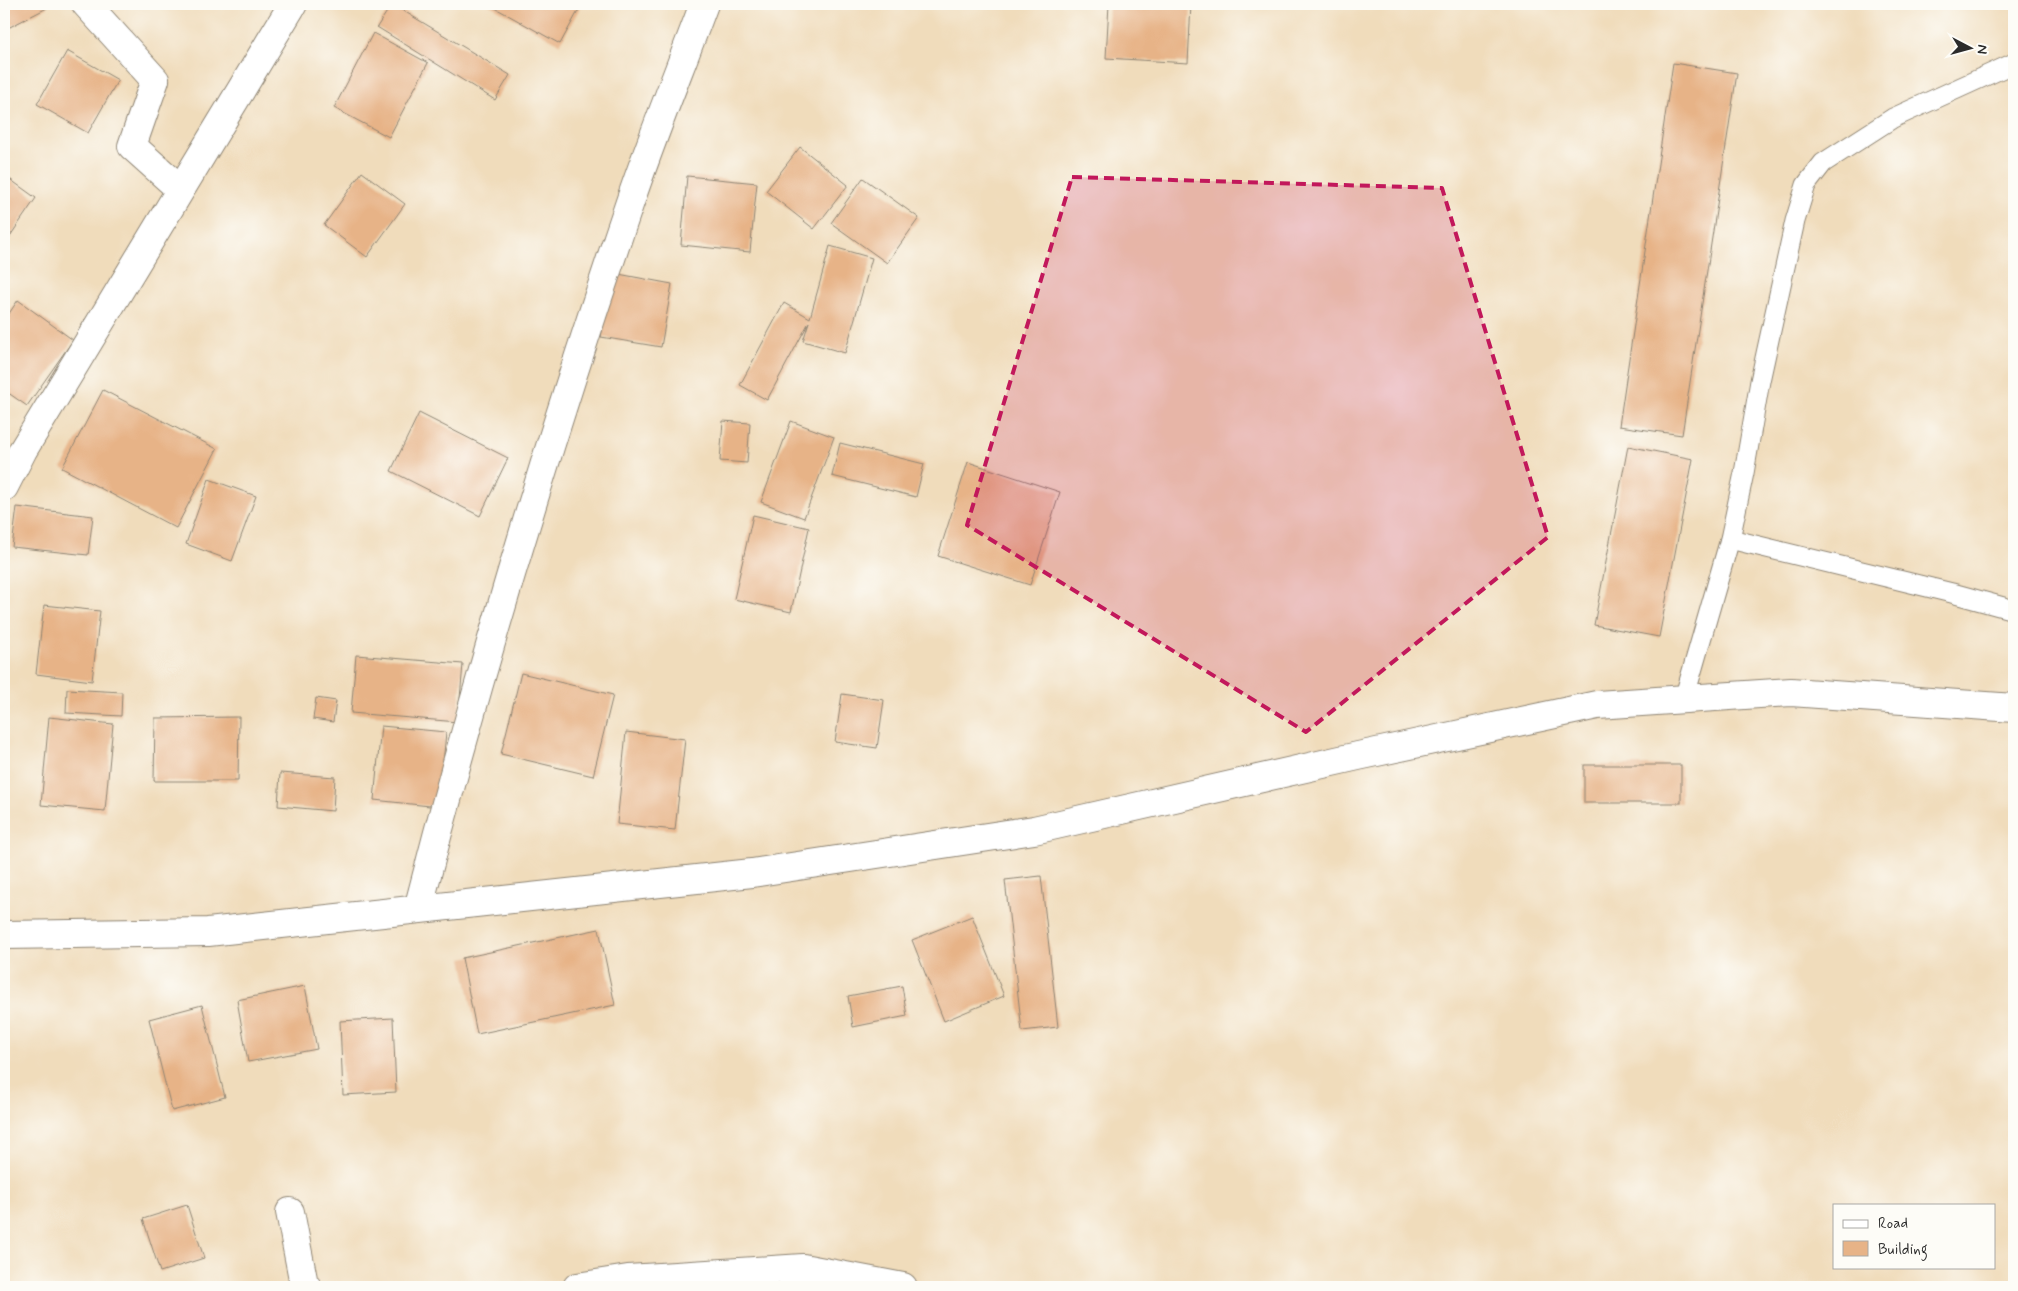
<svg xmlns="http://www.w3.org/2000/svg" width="2018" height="1291" font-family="Mynerve,sans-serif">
<rect width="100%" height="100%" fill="#fdfcf7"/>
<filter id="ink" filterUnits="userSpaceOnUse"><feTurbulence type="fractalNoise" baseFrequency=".02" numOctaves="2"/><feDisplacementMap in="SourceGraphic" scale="10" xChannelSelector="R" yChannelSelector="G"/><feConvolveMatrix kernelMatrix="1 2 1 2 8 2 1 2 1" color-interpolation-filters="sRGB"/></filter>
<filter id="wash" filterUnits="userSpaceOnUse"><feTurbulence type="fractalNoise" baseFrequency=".0096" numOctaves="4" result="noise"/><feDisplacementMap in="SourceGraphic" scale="20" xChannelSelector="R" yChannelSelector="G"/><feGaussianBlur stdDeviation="1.12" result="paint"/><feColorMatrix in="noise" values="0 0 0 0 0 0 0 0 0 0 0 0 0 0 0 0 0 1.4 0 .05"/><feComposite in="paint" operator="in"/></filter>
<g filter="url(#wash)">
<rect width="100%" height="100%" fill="#f0dcbb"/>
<g id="blocks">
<!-- building -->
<g fill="#e7b387">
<polygon points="4,4 45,4 47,8 4,30"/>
<polygon points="392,4 510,75 495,100 377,27"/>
<polygon points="488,4 582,4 560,44"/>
<polygon points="1109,4 1191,4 1188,63 1106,58"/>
<polygon points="373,33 428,63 389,137 334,108"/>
<polygon points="67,51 118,80 88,133 37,104"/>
<polygon points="1673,63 1737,73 1682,435 1619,426"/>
<polygon points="800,147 848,185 814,229 766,191"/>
<polygon points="362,172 405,204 367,257 324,225"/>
<polygon points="4,175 36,198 4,245"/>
<polygon points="687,176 757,183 750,252 681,245"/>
<polygon points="863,178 919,218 887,263 831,223"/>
<polygon points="830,246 872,258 845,353 803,341 809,322 767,400 740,385 784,303 810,318"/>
<polygon points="613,273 672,284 661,347 601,337"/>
<polygon points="18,300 73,340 27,406 4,390 4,321"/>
<polygon points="103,390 217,449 176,528 62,468"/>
<polygon points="419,413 508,458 480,516 391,471"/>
<polygon points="723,421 750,423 747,463 720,461"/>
<polygon points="791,421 834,437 804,518 761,502"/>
<polygon points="840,443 924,464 916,497 832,476"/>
<polygon points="1628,446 1693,459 1659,637 1594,625"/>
<polygon points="968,462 1060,492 1030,585 938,556"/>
<polygon points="209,479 256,496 232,561 186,544"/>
<polygon points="17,507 93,516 88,555 12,547"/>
<polygon points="753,515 809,528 791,612 734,599"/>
<polygon points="44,605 100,611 92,681 36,674"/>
<polygon points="356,655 463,664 458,722 351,713"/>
<polygon points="521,673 613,695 593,776 501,754"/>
<polygon points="67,689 122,692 121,716 66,713"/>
<polygon points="842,694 884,700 877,748 835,742"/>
<polygon points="316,698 336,701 333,722 313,719"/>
<polygon points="49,717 113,724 105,811 41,805"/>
<polygon points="239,717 238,781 154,781 155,718"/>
<polygon points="381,726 446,732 439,807 374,800"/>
<polygon points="626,732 685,739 675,830 617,824"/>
<rect x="1584" y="765" width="97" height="38"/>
<polygon points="280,773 335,777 333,811 278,806"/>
<polygon points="1041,876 1058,1027 1022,1031 1005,880"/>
<polygon points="972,916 1004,996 944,1021 912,940"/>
<polygon points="599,929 615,1005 477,1034 462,958"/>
<polygon points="305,986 317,1049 248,1062 237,1000"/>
<polygon points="902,986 907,1016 853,1027 848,996"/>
<polygon points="202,1005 225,1097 172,1111 149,1019"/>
<polygon points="393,1018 396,1092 343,1095 340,1021"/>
<polygon points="187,1205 204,1258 160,1272 143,1219"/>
</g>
</g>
</g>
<g filter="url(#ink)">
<use href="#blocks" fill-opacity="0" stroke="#8e8473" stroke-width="1"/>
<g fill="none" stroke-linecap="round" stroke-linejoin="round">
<!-- lane casing -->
<g stroke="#8e8473" stroke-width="21">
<g id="lane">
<polyline points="1730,539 1952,593 2014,610"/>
<polyline points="1684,699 1730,539 1744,473 1760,381 1795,221 1806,185 1823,163 1893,118 2014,63"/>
</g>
</g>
<!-- street casing -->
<g stroke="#8e8473" stroke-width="30">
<g id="street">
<polyline points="86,4 155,80 132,146 180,189"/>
<polyline points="4,487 23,450 293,4"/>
<path d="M418 909C479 672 550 437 629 205 652 137 679 71 704 4"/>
<polyline points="290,1212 304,1284 307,1287"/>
<polyline points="577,1287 628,1279 803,1268 903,1287"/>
</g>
</g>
<!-- secondary casing -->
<g stroke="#8e8473" stroke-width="30">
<polyline id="secondary" points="4,935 208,932 752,873 1034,830 1358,756 1597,705 1791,692 2014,708"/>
</g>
<!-- lane -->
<use href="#lane" stroke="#fff" stroke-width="19"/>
<!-- street -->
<use href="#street" stroke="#fff" stroke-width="28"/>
<!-- secondary -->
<use href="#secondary" stroke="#fff" stroke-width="28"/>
</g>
</g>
<!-- marked area -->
<path fill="#c2185b" fill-opacity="0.2" stroke="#c2185b" stroke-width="4" stroke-dasharray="10 6" stroke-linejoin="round" d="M1072 177 1442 188 1548 537 1306 732 967 525Z"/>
<!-- margin -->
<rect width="2018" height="1291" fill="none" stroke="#fdfcf7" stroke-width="20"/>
<!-- legend -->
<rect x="1833" y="1204" width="162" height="65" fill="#fdfcf7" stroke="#a9a8a5"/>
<rect x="1843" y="1220" width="25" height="8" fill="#ffffff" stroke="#a9a8a5"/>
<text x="1878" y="1228" font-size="15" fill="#2b2b2b">Road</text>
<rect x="1843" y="1241" width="25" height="15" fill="#e7b387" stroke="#a9a8a5"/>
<text x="1878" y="1254" font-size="15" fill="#2b2b2b">Building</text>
<!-- north arrow -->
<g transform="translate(1970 48) rotate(96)" stroke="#fdfcf7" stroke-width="4" paint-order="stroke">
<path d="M0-4L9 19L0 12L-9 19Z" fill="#2b2b2b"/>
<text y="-8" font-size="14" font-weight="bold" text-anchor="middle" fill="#2b2b2b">N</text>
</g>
</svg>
